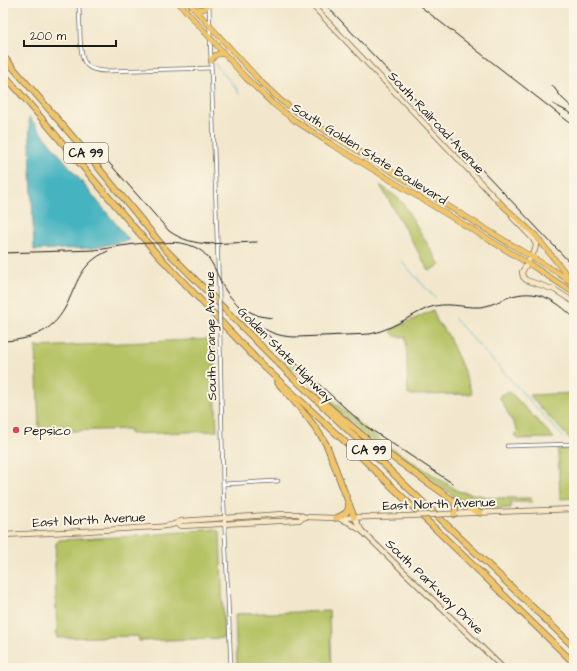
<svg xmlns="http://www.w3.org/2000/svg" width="577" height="671" font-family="'Architects Daughter',sans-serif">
<rect width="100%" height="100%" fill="#fcf5e5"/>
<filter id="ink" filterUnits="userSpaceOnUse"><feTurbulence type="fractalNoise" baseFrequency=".025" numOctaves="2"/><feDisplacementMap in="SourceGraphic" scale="8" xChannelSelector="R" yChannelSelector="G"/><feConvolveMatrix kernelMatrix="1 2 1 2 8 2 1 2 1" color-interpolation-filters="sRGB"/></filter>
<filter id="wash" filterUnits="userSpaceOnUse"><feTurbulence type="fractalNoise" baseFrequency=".012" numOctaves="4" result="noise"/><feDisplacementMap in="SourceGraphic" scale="16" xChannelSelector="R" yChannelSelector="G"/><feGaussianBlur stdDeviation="0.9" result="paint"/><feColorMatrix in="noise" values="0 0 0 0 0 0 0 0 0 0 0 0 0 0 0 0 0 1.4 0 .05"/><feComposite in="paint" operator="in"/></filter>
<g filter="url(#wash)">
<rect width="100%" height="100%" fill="#f2e7cc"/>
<!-- green -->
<g fill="#b6c365" stroke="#697040">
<polygon points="380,185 399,199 403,203 440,265 429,271"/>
<path d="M433 310 437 321 448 335 464 371 472 394 408 395 406 337C398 336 394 339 391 330Z"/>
<polygon points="213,339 217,431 130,434 130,429 39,432 36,347"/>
<path d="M284 355 324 393 369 432 385 444 458 491 494 498H531L532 502H511V508C497 509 480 510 467 505L383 448 365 435 280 359Z"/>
<polygon points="508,392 511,393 554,438 517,439 514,434 518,432 500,398 500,395"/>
<polygon points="574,393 574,439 570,439 529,395"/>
<polygon points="574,448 574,498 560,499 558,449"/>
<polygon points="216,529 220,532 224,638 139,641 138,636 57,638 55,563 56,543 59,540 136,536"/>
<polygon points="329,611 331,668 237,668 235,614"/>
</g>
<!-- water -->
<polygon fill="#45b3c0" stroke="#30686e" points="29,117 129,240 93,248 34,250"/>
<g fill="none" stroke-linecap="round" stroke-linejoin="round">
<!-- stream -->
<g stroke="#45b3c0" stroke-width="1">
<polyline points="215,64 236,88 239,94"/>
<polyline points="401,261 435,298"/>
<polyline points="454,318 564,438"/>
</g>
</g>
</g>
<g filter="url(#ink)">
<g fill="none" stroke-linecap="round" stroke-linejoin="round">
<!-- street casing -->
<g stroke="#67635a" stroke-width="4.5">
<g id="street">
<path d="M79 3C79 13 80 24 80 34 81 55 80 71 106 71L211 68"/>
<polyline points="209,5 219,293"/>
<polyline points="220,337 223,484 231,668"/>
<polyline points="507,446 574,444"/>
<polyline points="223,484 278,481"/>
</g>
</g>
<!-- secondary casing -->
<g stroke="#67635a" stroke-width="6">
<g id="secondary">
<polyline points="310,3 501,204"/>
<polyline points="512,217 533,239 536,245 535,250 522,272 523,277 526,280 555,290 574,302"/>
<polyline points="447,514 574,509"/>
<polyline points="354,517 362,531 503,668"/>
<polyline points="340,519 348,522 360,530"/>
<polyline points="176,524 181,526 299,520 305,517"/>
<path d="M3 535C47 533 92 531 136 528 149 527 170 528 181 521L283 514H298L305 517 336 518 409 516"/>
</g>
</g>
<!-- primary casing -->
<g stroke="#67635a" stroke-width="6">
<g id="primary">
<polyline points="179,3 246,78 272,103 294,120 331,144 534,267 574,293"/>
<polyline points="189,3 258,79 280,100 300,114 335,137 525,253 558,273 574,284"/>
<polyline points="195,10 204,9 209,4"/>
<path d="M211 61C214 55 217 53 224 54"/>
<polyline points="499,202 536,236 571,280"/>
</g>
</g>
<!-- highway casing -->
<g stroke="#67635a" stroke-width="7">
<g id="highway">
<polyline points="3,56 79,144 166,250 280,365 574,647"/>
<polyline points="3,73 156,253 259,362 356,452 574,663"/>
<path d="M278 383C295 403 314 422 327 446L354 517"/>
<path d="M322 401 368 440 451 499C456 504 457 508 454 514"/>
<polyline points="453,500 470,509 480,513"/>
<path d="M336 518C343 515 349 513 349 505"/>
</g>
</g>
<!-- street -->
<use href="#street" stroke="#fff" stroke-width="3"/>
<!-- secondary -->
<use href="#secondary" stroke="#f9e7c3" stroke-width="4.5"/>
<!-- primary -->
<use href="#primary" stroke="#f0c469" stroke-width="5"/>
<!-- highway -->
<use href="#highway" stroke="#f0c469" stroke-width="5.5"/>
<!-- rail -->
<g stroke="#1c1c1c" stroke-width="1">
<polyline points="324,3 574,267"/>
<polyline points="416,3 574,126"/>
<polyline points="552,85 562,98 574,109"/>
<polyline points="553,104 574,115"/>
<path d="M103 156 169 231C182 240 194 243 209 244"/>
<polyline points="205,244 257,242"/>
<path d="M3 253 95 250C107 249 117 246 128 245 139 243 151 243 162 243 171 242 180 242 189 245 212 252 214 270 224 288 228 295 234 301 240 307 257 325 269 337 297 337L370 334C391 330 409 316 428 308 447 301 462 308 480 307 490 306 499 301 509 297 536 288 555 299 574 318"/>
<polyline points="246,310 259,316 272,318"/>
<polyline points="265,332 300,367 364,425 452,483"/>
<path d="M3 341C30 340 51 333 65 308 78 283 79 264 108 251"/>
</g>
<!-- street-bridge casing -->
<g stroke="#67635a" stroke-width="4.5" stroke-linecap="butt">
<polyline id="street-bridge" points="219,293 220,337"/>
</g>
<!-- secondary-bridge casing -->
<g stroke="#67635a" stroke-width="6" stroke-linecap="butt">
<polyline id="secondary-bridge" points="409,516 447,514"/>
</g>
<!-- street-bridge -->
<use href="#street-bridge" stroke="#fff" stroke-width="3"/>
<!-- secondary-bridge -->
<use href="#secondary-bridge" stroke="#f9e7c3" stroke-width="4.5"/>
</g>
</g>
<!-- markers -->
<circle fill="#d1495b" stroke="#fcf5e5" stroke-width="1.5" cx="16" cy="430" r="4"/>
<g text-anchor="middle" stroke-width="4" stroke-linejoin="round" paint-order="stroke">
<!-- shield labels -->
<g fill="#fcf5e5" stroke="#5f5d58" stroke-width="1">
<rect x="64" y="143" width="44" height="20" rx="3"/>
<rect x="347" y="440" width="44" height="20" rx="3"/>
</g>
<g font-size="12" font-weight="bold" fill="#1c1c1c">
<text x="86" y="157">CA 99</text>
<text x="369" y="454">CA 99</text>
</g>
<!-- street labels -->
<g font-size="13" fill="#1c1c1c" stroke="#fcf5e5">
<text transform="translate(437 122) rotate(47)" y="5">South Railroad Avenue</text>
<text transform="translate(370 153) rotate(32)" y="5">South Golden State Boulevard</text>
<text transform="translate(210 336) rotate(-91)" y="5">South Orange Avenue</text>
<text transform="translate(286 354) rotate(45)" y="5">Golden State Highway</text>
<text transform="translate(439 503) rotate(-2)" y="5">East North Avenue</text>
<text transform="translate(89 519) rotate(-3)" y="5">East North Avenue</text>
<text transform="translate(435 586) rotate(44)" y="5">South Parkway Drive</text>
</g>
<!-- poi labels -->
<g font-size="13" fill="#1c1c1c" stroke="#fcf5e5" text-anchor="start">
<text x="24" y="435">Pepsico</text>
</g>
</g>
<!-- margin -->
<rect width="577" height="671" fill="none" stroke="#fcf5e5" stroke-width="16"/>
<!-- scale -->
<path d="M24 40v6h92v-6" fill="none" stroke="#1c1c1c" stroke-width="2"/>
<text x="30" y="40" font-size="12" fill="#1c1c1c" stroke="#fcf5e5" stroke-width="3" paint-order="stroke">200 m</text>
</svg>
